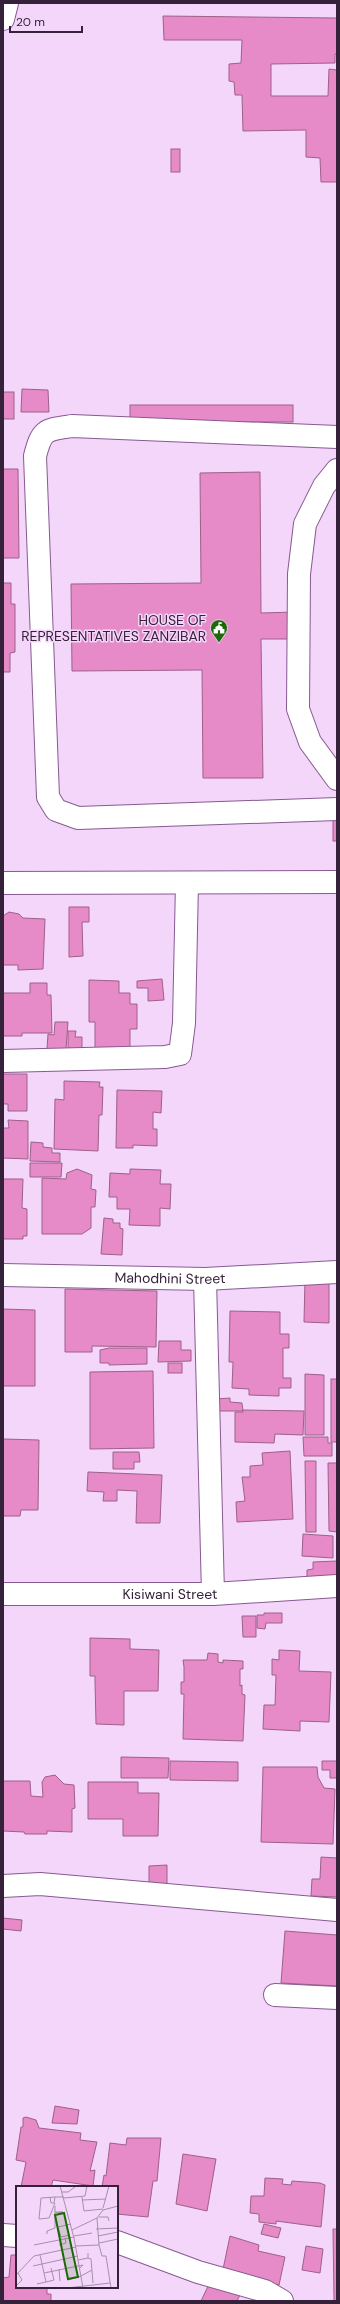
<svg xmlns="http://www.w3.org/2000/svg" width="340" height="2304" font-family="'DM Sans',sans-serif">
<rect width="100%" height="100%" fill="#f4d6fa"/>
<!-- building -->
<g fill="#e68ac8" stroke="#9e6089">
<polygon points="163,16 337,18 337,54 335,54 335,63 271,64 271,96 328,96 329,69 337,70 337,182 321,182 320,158 306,157 306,130 243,131 242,95 235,95 234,82 229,81 229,64 241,63 242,40 164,40"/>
<rect x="171" y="149" width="9" height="23"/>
<polygon points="22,389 48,390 49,412 21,412"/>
<rect x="3" y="392" width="11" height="27"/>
<rect x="130" y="405" width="163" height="17"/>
<polygon points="3,469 18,469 19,558 3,558"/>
<polygon points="260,472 261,613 294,612 294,639 261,639 263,778 203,778 202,670 72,671 71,584 201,583 200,473"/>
<polygon points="3,583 11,583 11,604 15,604 15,652 10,653 10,672 3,672"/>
<rect x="333" y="819" width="4" height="22"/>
<polygon points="69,907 89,907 89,922 82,922 83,956 69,957"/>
<polygon points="9,912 19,914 23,918 45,919 43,969 18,970 18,965 3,965 3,916"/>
<polygon points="162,979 164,1000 148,1001 148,988 137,988 137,981"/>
<polygon points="89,980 119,981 119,993 130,993 130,1004 137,1004 137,1029 130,1029 130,1048 95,1048 95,1022 89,1022"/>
<polygon points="30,983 47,983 47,995 51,995 52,1033 22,1033 22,1036 3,1036 3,993 30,993"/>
<polygon points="55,1022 68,1022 66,1049 47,1049 48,1034 54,1035"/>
<polygon points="68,1031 76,1031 75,1037 82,1037 82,1049 68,1049"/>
<polygon points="3,1074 27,1074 27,1111 8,1111 8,1104 3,1104"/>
<polygon points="64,1081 100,1082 99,1087 103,1087 102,1115 99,1115 98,1151 54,1149 55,1099 64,1100"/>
<polygon points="117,1090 162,1091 161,1113 153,1112 153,1129 157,1129 157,1146 133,1145 133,1148 116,1148"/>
<polygon points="8,1120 28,1121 28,1159 3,1158 3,1128 9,1128"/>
<polygon points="31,1142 43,1143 43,1147 52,1148 52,1153 60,1153 60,1162 30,1161"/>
<polygon points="30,1163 62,1163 61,1177 30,1177"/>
<polygon points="77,1169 92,1175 91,1189 96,1190 95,1207 91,1207 91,1228 82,1234 42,1234 42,1178 66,1179 67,1173"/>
<polygon points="130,1169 161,1170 160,1184 171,1184 170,1209 160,1208 160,1226 129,1225 130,1209 117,1209 117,1197 109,1197 110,1173 130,1174"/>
<polygon points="3,1179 23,1179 22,1208 27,1209 27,1236 23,1236 23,1239 3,1239"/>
<polygon points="104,1218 113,1219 113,1223 120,1223 120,1228 123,1229 122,1255 101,1254"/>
<polygon points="305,1279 329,1280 329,1323 304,1322"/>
<polygon points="65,1289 157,1291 156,1347 92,1346 92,1352 65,1352"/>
<polygon points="3,1309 35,1310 35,1386 3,1386"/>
<polygon points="230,1311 280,1312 280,1334 289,1334 289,1348 283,1348 283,1378 291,1378 291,1388 279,1388 279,1396 249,1395 249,1389 232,1388 233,1362 229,1362"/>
<polygon points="159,1341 181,1341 181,1350 191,1350 191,1361 158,1362"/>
<polygon points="109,1348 147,1348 147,1364 109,1365 109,1363 100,1363 100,1350"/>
<rect x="168" y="1363" width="14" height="10"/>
<polygon points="153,1371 154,1448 90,1449 90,1372"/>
<polygon points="305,1374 324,1375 324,1435 305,1435"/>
<rect x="331" y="1379" width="6" height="63"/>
<polygon points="230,1398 230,1402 242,1403 243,1411 216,1411 216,1399"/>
<polygon points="243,1410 304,1411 303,1435 275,1434 274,1443 235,1442 235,1412 243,1412"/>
<polygon points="303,1437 328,1437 328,1443 332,1443 332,1456 304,1456"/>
<polygon points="3,1439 39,1440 38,1510 21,1510 20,1516 3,1516"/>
<polygon points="290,1451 293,1519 237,1522 236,1502 245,1501 242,1477 250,1477 250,1466 263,1465 262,1453"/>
<polygon points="113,1452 139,1452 140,1462 134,1462 134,1469 113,1469"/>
<polygon points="305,1461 316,1461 316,1532 306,1532"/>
<polygon points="328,1463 337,1463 337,1532 329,1531"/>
<polygon points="88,1472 162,1475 160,1523 136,1523 137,1491 117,1490 117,1501 103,1501 104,1492 87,1491"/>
<polygon points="303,1534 333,1536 333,1558 302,1556"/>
<polygon points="337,1561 337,1579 307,1577 307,1570 313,1569 313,1562"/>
<polygon points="264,1613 282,1613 282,1623 266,1623 265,1629 257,1628 257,1615 264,1615"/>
<polygon points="242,1616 256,1616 256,1637 243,1637"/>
<polygon points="90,1638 130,1639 130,1649 159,1650 158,1691 124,1691 124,1725 96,1724 95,1681 95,1676 90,1676"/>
<polygon points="279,1650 300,1651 299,1671 331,1672 329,1722 300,1721 300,1731 263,1729 264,1705 275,1705 276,1675 272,1675 272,1659 279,1660"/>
<polygon points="208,1653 218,1654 218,1662 223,1663 223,1660 243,1661 243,1669 240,1669 240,1686 242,1685 242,1694 245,1695 243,1741 183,1739 184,1694 181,1694 181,1682 184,1682 184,1667 183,1660 207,1660"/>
<polygon points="121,1757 169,1758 168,1778 121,1778"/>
<polygon points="170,1761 238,1762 238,1781 170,1780"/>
<polygon points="322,1761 337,1761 337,1778 330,1778 330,1770 322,1770"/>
<polygon points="263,1767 317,1767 318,1777 324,1788 335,1789 333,1844 261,1842"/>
<polygon points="55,1775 64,1784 74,1785 75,1808 72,1809 72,1832 47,1831 47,1834 25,1834 24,1832 3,1831 3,1781 30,1781 31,1796 43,1797 42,1782 45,1777"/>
<polygon points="88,1782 138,1782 138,1793 159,1793 158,1836 123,1836 123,1819 88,1819"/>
<polygon points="321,1857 337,1858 337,1897 311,1896 312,1879 320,1879"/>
<polygon points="167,1865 167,1885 149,1884 149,1866"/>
<polygon points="3,1918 22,1920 21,1931 3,1929"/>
<polygon points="285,1931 337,1935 337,1986 281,1983"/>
<polygon points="55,2106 79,2110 77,2124 52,2123"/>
<polygon points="26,2117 36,2120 39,2128 81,2133 80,2140 97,2142 90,2171 95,2170 93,2186 53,2180 51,2187 21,2187 26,2162 16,2160 21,2127 23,2127 23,2118"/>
<polygon points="127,2138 161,2138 157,2181 153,2181 148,2217 117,2214 117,2187 102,2187 104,2175 106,2176 110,2143 126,2145"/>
<polygon points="183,2154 216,2159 207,2211 176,2204"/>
<polygon points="265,2178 283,2179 282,2184 291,2185 292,2181 320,2183 325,2185 321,2227 276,2221 276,2224 259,2222 259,2214 250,2213 251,2196 264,2196"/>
<polygon points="264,2224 281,2228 278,2238 261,2234"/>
<polygon points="333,2229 337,2229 337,2301 334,2301"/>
<polygon points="230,2236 259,2245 258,2251 285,2257 279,2285 222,2274"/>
<polygon points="306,2246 323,2249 320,2273 302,2270"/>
<polygon points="11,2255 17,2255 17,2287 47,2287 47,2294 51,2294 51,2301 3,2301 3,2278 9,2277"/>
<polygon points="210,2282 240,2295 237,2301 201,2301"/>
</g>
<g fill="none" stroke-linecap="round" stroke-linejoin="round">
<!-- minor casing -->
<g stroke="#875a91" stroke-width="24">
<g id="minor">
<polyline points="3,19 7,3"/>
<path d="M337 437 72 426C45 430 42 429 35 456L48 797 56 810 78 818 337 809"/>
<polyline points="337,470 324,486 305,524 299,574 298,709 310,742 337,779"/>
<polyline points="3,883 337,882"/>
<polyline points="3,1061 165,1057 180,1054 184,1023 187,883"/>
<path id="s1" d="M3 1275 205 1279 337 1272"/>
<polyline points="205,1279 213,1594"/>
<path id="s2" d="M3 1594H213L337 1586"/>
<polyline points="3,1886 40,1884 337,1910"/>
<polyline points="275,1995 337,1998"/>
<polyline points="3,2235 17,2236"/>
<polyline points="117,2242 198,2272 265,2291 282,2301"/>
</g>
</g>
<!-- minor -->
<use href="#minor" stroke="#fff" stroke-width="22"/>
</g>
<!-- icons -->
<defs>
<g id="civic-pin" transform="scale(0.9)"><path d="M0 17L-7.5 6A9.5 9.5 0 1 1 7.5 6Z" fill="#1d6908" stroke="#f4d6fa"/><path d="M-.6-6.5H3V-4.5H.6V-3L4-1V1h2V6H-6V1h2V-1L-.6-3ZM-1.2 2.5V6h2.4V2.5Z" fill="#fff"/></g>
</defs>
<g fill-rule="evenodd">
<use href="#civic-pin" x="219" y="628"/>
</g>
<g text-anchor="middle" stroke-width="3" stroke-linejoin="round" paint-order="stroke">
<!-- poi labels -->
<g font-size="14" fill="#35223a" stroke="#f4d6fa" text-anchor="end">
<text x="206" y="625">HOUSE OF<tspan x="206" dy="16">REPRESENTATIVES ZANZIBAR</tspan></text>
</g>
<!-- street labels -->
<g font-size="14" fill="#35223a" stroke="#f4d6fa">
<text dy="5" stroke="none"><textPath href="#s1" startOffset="167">Mahodhini Street</textPath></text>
<text dy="5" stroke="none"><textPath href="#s2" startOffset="167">Kisiwani Street</textPath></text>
</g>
</g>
<!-- overview -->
<g transform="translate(16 2186)">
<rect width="102" height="102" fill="#f4d6fa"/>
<path fill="none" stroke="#a88ead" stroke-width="1" d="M44 0 58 52 67 102M46 6H52L59 1M34 11 35 17H38L39 11H48M66 11 68 25 87 23M48 12 69 10 71 0M66 14 90 13M39 17 33 32 23 33 25 12 39 11M87 22 93 0M39 26H47L39 27M83 31H92L93 35M80 43 102 42M56 44 81 32 87 24 102 20M31 48V45L39 42V20M54 49 45 51 42 41 55 38M58 50 76 47M82 50 102 46M83 57 102 53M18 59 58 51M43 59 50 57 49 52M83 59 86 70H90L95 102M59 60 83 59 81 32M72 72 75 73 77 97M62 74 72 72V67M17 80 62 70M43 83 44 95M28 87 67 79 64 82M0 89 18 70 60 61M65 90 76 84M52 94 65 90M30 96 38 94 35 82M21 98 30 96 24 69M0 100 6 94 2 87M51 102 94 97"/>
<path fill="#1d6908" fill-opacity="0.15" stroke="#1d6908" stroke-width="2" d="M48 27 62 91 52 93 39 29Z"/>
<rect width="102" height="102" fill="none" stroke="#35223a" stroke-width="2"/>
</g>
<!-- border -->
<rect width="340" height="2304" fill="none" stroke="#35223a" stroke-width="8"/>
<!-- scale -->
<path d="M10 26v6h72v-6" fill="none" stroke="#35223a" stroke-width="2"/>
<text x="16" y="26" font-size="12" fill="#35223a" stroke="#f4d6fa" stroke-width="3" paint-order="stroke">20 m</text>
</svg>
